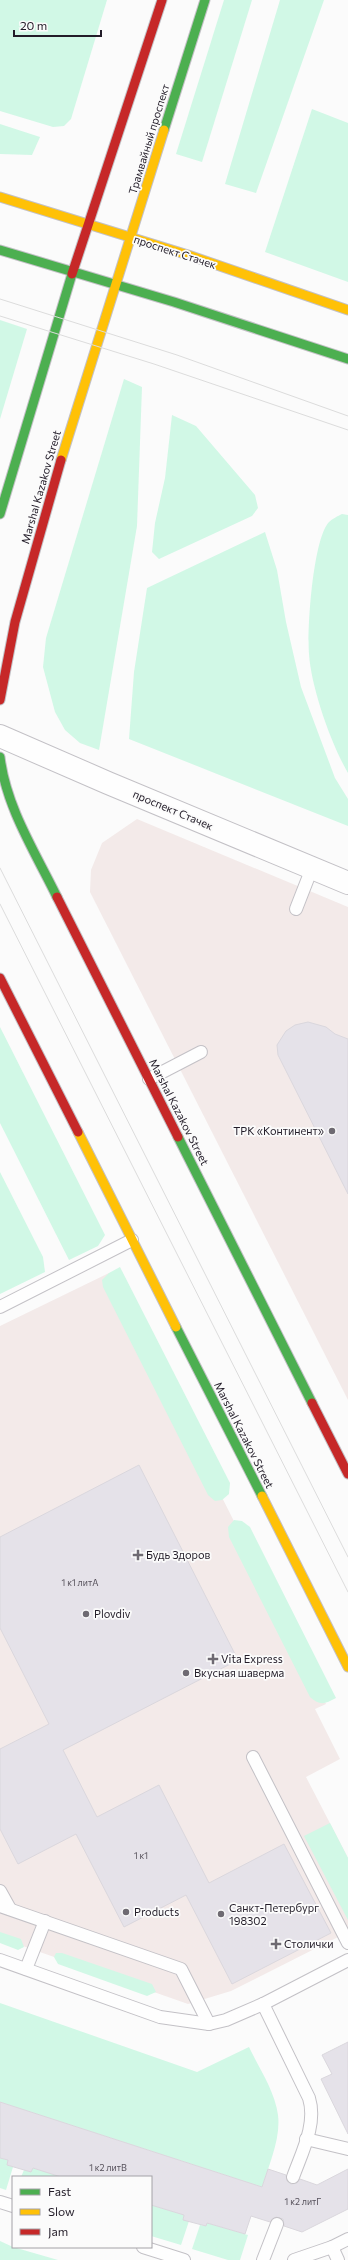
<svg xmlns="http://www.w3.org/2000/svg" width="348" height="2260" font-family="Commissioner,sans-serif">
<rect width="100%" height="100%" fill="#fbfbfb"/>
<!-- commercial -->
<g fill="#f3eae9">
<polygon points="137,819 348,907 348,1400 90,892 91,870 102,843"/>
<polygon points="109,1273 326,1704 315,1709 340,1759 306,1777 348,1858 348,1932 231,1991 188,2004 0,1938 0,1326"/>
</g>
<!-- green -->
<g fill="#d1f8e6">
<polygon points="0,0 107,0 71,119 64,126 53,127 0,111"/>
<polygon points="224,0 252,0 202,162 176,154"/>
<polygon points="280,0 324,0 256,193 225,184"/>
<polygon points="312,109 348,123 348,282 265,252"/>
<polygon points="0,124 40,137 32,155 0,154"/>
<polygon points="0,320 27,329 0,419"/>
<polygon points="124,379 142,387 137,526 99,750 80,743 65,730 55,712 43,667 46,638"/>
<polygon points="172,415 196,426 255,495 258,508 252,516 159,559 152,552 155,523 165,478"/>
<path d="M342 514 348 515V773C331 744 311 687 309 654 307 629 313 539 329 522 332 519 338 516 342 514Z"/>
<polygon points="265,532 277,570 286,622 301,687 335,778 348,799 348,826 129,739 134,672 147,588"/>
<polygon points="0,1027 105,1235 98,1246 69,1260 0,1123"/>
<polygon points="0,1172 43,1257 45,1272 0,1294"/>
<polygon points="120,1267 230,1483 229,1494 222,1500 215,1501 208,1495 103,1287 102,1280 109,1273"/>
<path d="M234 1520 242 1521 250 1527 336 1698C325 1704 320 1706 310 1697L229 1537 228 1527Z"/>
<polygon points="330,1823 348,1858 348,1920 304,1836"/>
<polygon points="0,1932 21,1939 24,1947 18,1950 0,1943"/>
<polygon points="56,1953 62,1953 152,1984 156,1992 147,1996 58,1964 54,1957"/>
<path d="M0 2003 197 2072 249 2047C259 2068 275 2091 278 2115 281 2138 269 2165 262 2187L0 2102Z"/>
<polygon points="0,2158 8,2160 7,2165 13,2167 6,2190 0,2188"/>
<polygon points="33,2168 61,2177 21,2177 24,2170 31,2172"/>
<polygon points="151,2205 184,2215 183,2219 189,2221 181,2245 151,2236"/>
<polygon points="207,2223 248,2235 240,2260 228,2260 192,2249 200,2225 206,2226"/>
<polygon points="0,2241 13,2247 58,2260 0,2260"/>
</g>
<!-- building -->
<g fill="#e5e2e9" stroke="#dad7dd">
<polygon points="308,1022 326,1027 335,1034 348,1039 348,1194 278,1055 277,1045 286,1031 295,1025"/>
<polygon points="139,1465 238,1660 63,1750 97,1817 159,1785 209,1883 284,1844 331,1933 232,1984 186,1895 124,1927 76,1834 18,1864 0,1829 0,1749 49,1724 0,1628 0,1537"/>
<polygon points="348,2042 348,2134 321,2079 332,2074 322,2055"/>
<polygon points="0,2102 262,2187 268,2169 286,2175 287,2181 291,2184 297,2183 300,2179 317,2185 348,2169 348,2209 302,2232 284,2226 283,2219 276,2217 270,2222 251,2216 245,2234 207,2223 206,2226 183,2220 184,2215 151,2205 151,2177 61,2177 33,2168 31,2172 7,2165 8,2160 0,2158"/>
</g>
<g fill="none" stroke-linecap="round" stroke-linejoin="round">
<!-- lane casing -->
<g stroke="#c3c1c6" stroke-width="14">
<g id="lane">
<polyline points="296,909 312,868"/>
<polyline points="149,1079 201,1052"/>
<polyline points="0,1307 132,1240"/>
<polyline points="253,1757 348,1943"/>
<polyline points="0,1891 10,1909"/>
<polyline points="0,1906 181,1969 209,2024"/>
<polyline points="0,1960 160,2017 209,2024 226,2020 263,2004 348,1960"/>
<polyline points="26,1969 45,1921"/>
<path d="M263 2004 309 2098C317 2124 302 2152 293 2177"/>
<polyline points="306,2139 348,2149"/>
<polyline points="0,2202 13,2206"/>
<polyline points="143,2247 184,2260"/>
<polyline points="263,2260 277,2224"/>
<polyline points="294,2260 332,2247"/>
<polyline points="338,2260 332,2247 348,2239"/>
</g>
</g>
<!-- street casing -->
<g stroke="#c3c1c6" stroke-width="24">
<polyline id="street" points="0,736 108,783 348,883"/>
</g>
<!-- fast casing -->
<g stroke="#c3c1c6" stroke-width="11">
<g id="fast">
<polyline points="164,130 205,0"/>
<polyline points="0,250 174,302 348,359"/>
<polyline points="0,514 72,274"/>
<path d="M0 757C6 807 35 852 57 897"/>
<polyline points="178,1137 312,1403"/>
<polyline points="176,1327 262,1496"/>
</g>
</g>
<!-- slow casing -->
<g stroke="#c3c1c6" stroke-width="11">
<g id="slow">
<polyline points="0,197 188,255 348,310"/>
<polyline points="61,460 164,130"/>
<polyline points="78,1132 176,1327"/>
<polyline points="262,1496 348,1667"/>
</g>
</g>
<!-- jam casing -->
<g stroke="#c3c1c6" stroke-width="11">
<g id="jam">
<polyline points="72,274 162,0"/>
<polyline points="0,700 15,622 61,460"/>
<polyline points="57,897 178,1137"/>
<polyline points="0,978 78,1132"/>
<polyline points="312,1403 348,1474"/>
</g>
</g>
<!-- lane -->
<use href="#lane" stroke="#fefefe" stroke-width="12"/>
<!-- street -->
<use href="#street" stroke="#fefefe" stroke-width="22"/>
<!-- fast -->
<use href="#fast" stroke="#4caf50" stroke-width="9"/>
<!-- slow -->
<use href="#slow" stroke="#ffc107" stroke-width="9"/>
<!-- jam -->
<use href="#jam" stroke="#c62828" stroke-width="9"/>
<!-- tram -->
<g stroke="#dcdcdc" stroke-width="1">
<polyline points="0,299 177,355 348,416"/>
<polyline points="0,316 154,364 348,430"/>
<polyline points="0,868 348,1557"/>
<polyline points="0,904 348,1592"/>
</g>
</g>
<!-- markers -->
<g fill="#6e6a72" stroke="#fbfbfb" stroke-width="1.5">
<circle cx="332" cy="1131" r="4"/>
<path d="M136 1549h4v4h4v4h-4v4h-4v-4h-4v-4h4z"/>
<circle cx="86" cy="1614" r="4"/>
<path d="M211 1653h4v4h4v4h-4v4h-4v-4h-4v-4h4z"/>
<circle cx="186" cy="1673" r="4"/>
<circle cx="126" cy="1912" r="4"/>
<circle cx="221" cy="1914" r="4"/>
<path d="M274 1938h4v4h4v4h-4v4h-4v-4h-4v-4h4z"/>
</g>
<g text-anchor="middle" stroke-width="3.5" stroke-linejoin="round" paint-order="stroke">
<!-- number labels -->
<g font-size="9" fill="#55505a">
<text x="80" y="1586">1 к1 литА</text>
<text x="141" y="1859">1 к1</text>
<text x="108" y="2171">1 к2 литВ</text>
<text x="303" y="2205">1 к2 литГ</text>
</g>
<!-- street labels -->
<g font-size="11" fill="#221c28" stroke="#fbfbfb">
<text transform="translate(149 139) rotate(-73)" y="4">Трамвайный проспект</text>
<text transform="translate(175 252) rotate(18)" y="4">проспект Стачек</text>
<text transform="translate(41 487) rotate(-74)" y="4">Marshal Kazakov Street</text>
<text transform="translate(173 810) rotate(23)" y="4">проспект Стачек</text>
<text transform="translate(179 1112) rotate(63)" y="4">Marshal Kazakov Street</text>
<text transform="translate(244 1435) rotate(63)" y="4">Marshal Kazakov Street</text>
</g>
<!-- poi labels -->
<g font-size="11" fill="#221c28" stroke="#fbfbfb" text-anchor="start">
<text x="324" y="1135" text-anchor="end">ТРК «Континент»</text>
<text x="146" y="1559">Будь Здоров</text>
<text x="94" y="1618">Plovdiv</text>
<text x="221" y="1663">Vita Express</text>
<text x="194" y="1677">Вкусная шаверма</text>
<text x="229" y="1912">Санкт-Петербург<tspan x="229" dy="13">198302</tspan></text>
<text x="134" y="1916">Products</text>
<text x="284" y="1948">Столички</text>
</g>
</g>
<!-- legend -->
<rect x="12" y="2176" width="140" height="72" fill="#fbfbfb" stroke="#a4a2a7"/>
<rect x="20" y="2189" width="20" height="6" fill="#4caf50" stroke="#a4a2a7"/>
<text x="48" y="2196" font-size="12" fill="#221c28">Fast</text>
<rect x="20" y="2209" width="20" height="6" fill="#ffc107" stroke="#a4a2a7"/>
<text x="48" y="2216" font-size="12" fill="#221c28">Slow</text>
<rect x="20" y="2229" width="20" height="6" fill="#c62828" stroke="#a4a2a7"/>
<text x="48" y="2236" font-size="12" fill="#221c28">Jam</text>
<!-- scale -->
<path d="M14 30v6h87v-6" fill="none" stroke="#221c28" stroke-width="2"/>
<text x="20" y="30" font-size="12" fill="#221c28" stroke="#fbfbfb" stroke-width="3" paint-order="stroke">20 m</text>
</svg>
